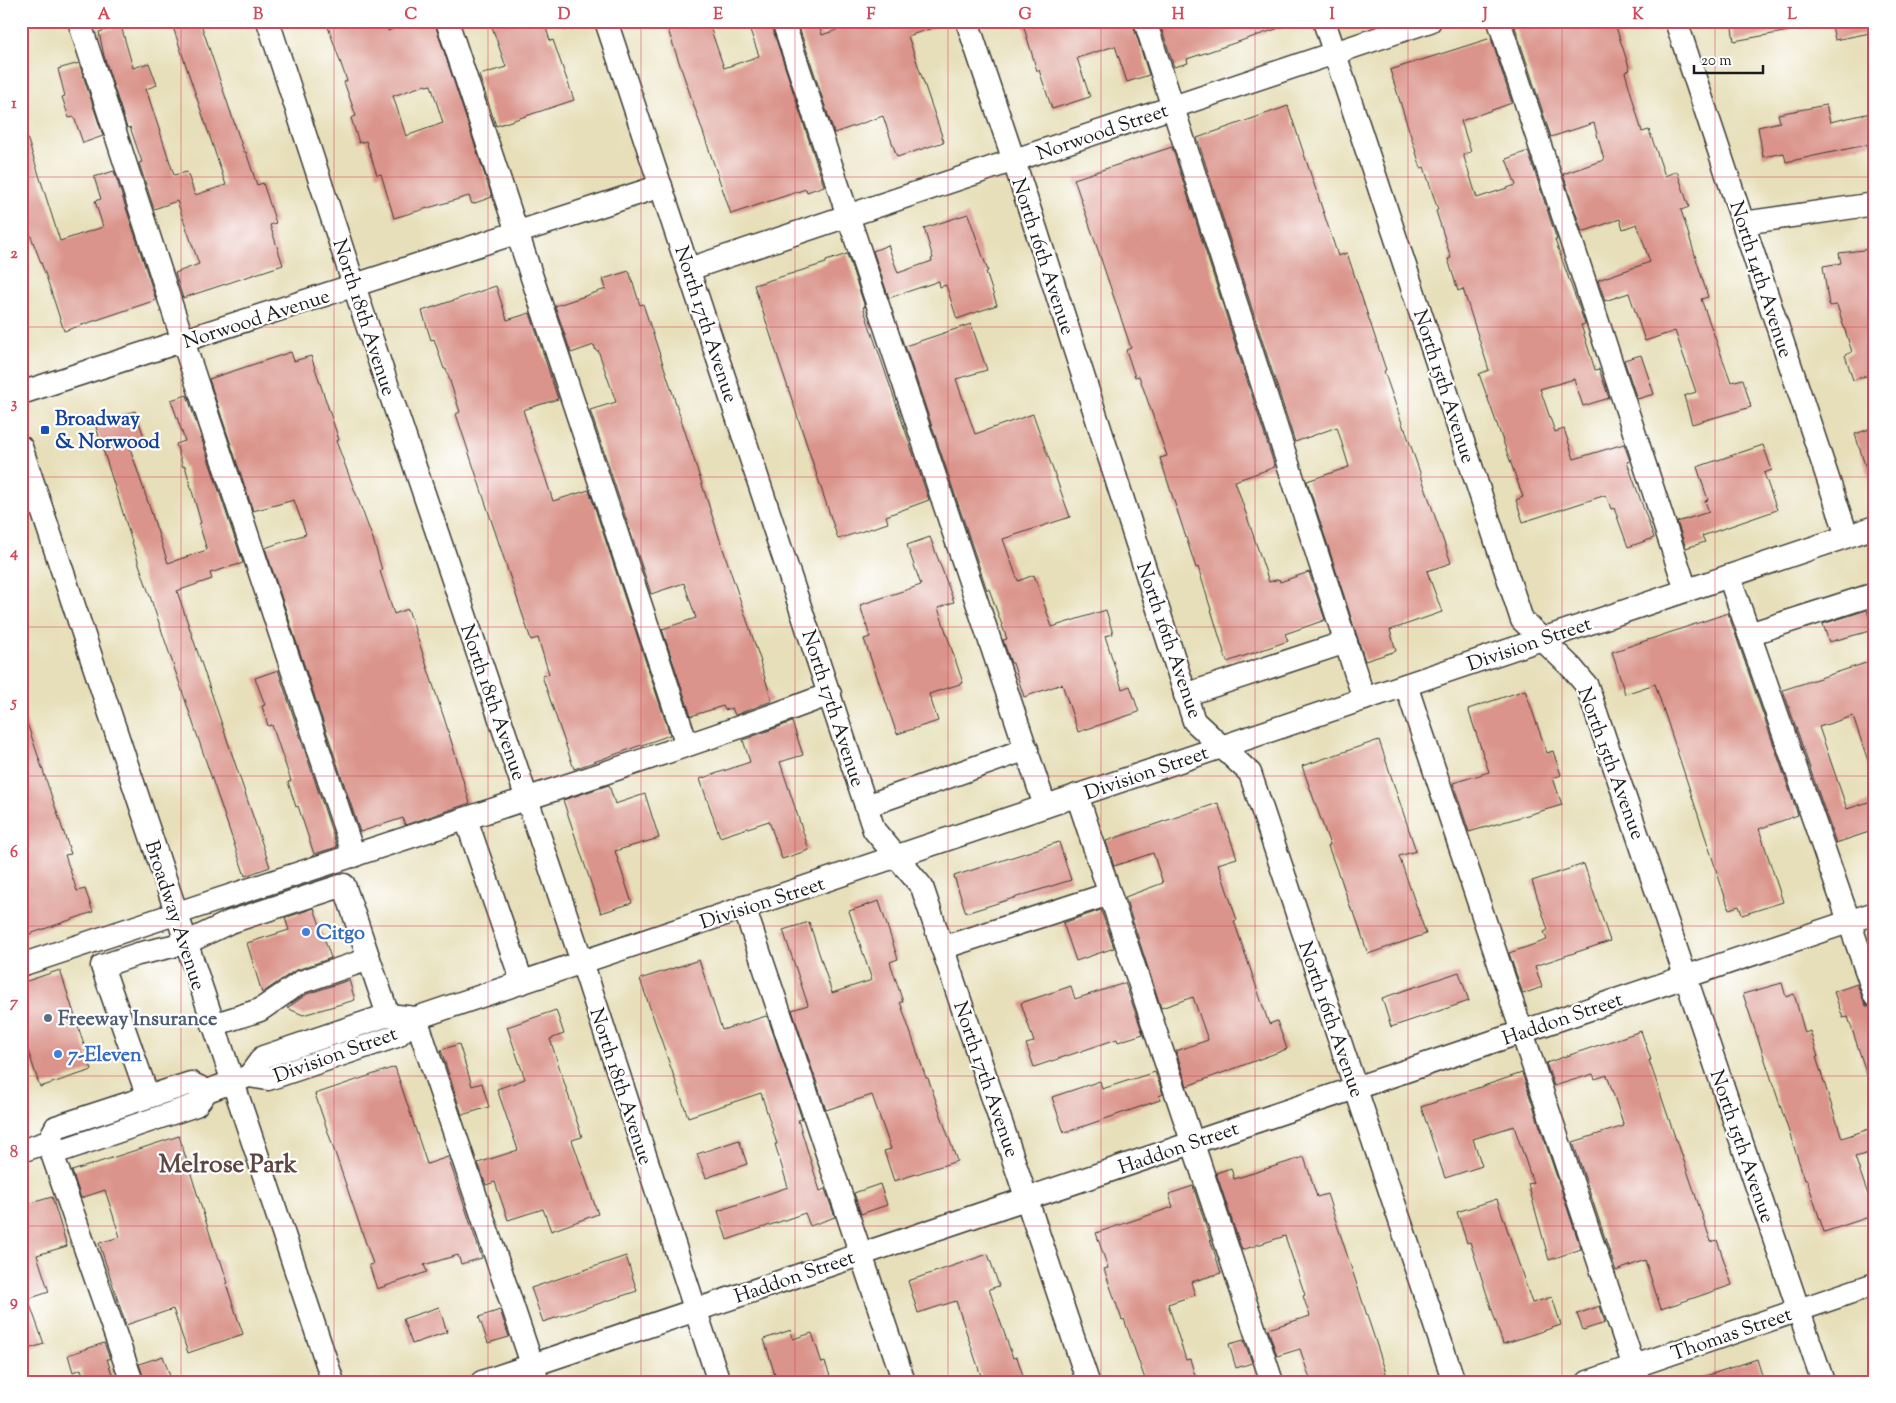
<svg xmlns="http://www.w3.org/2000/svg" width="1896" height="1403" font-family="'Sorts Mill Goudy',serif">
<rect width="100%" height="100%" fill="#fff"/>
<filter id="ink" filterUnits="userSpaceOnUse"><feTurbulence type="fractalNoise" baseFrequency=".02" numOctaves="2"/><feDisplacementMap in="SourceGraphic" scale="10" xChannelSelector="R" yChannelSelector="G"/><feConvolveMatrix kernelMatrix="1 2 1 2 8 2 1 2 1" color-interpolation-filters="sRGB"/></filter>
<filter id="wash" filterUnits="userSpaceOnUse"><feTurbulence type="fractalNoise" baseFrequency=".0096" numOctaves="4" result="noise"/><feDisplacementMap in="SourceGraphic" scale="20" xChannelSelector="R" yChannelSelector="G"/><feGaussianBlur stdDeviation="1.12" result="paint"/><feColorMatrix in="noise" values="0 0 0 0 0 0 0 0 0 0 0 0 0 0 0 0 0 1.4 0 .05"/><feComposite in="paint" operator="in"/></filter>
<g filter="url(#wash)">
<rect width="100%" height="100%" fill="#e7dfb9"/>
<g id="blocks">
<!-- building -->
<g fill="#da948b" fill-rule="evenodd">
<polygon points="171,21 200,21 244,152 246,152 257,185 263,183 276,223 270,225 283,265 183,298 175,273 199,264 177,201 154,209 139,163 142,162 130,127 127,128 104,56 99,32 121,26 133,68 149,63 157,85 146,89 174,175 187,172 195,195 226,185"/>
<path d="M326 21H385L388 31 419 21H434L492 197 472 204 469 196 394 218 381 174 377 175 366 141 359 143 351 118 356 116 344 82 347 81ZM425 85 426 86 431 85 443 123 406 136 393 96Z"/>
<polygon points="490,21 544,21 550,41 553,40 574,100 496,126 479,75 506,67"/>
<polygon points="665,21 708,21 724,68 759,56 747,21 770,21 824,186 807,192 806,189 731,214"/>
<polygon points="797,21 818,21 822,35 863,21 941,21 942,25 908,36 944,142 897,157 883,116 834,133"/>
<polygon points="1022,21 1132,21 1149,75 1127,82 1115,46 1077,58 1090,97 1052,109 1039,70 1037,71"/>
<polygon points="1159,21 1288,21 1288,25 1187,59 1188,63 1174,67"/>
<polygon points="1533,21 1543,21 1545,26 1560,21 1614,21 1630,70 1625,72 1642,132 1649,130 1665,176 1677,171 1689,207 1681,210 1708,297 1701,299 1731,382 1743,379 1751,407 1692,424 1684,396 1696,392 1675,331 1645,341 1629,293 1605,301 1598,280 1650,262 1637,224 1623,229 1620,219 1582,232 1563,174 1604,160 1594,123 1551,137 1515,27"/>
<polygon points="1731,21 1788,21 1789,31 1734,41"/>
<polygon points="1831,21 1875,21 1875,32 1835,40"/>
<polygon points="1491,38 1512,103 1461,121 1471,152 1463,154 1477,198 1516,185 1506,159 1528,151 1557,240 1555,240 1585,324 1581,325 1595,370 1599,369 1609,398 1583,406 1574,379 1540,389 1555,432 1564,429 1574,459 1624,444 1630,461 1627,462 1654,538 1628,547 1614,508 1611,509 1606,495 1523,522 1516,500 1523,497 1479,374 1489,370 1463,289 1458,291 1448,259 1451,258 1436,211 1438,210 1424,167 1421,168 1390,70"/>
<polygon points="79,63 103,136 83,143 74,117 69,118 62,97 65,96 58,69"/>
<polygon points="1826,105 1830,122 1875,112 1875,143 1786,162 1784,153 1763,157 1758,127 1780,122 1778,114"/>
<polygon points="1288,106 1338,256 1347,253 1386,370 1384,371 1404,429 1405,429 1451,563 1427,571 1442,612 1390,630 1396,651 1365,661 1307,481 1349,467 1337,427 1295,442 1197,138"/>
<polygon points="25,131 60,241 103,227 95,201 101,199 94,177 114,171 156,300 64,331 46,276 21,210 21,132"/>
<polygon points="1172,147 1275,467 1235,481 1269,582 1279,579 1280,582 1309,572 1325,620 1285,634 1288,641 1227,662 1198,567 1196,568 1160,458 1167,456 1139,376 1135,377 1126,350 1131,348 1074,179"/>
<polygon points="968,214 988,271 986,272 997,305 957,319 946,285 940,287 939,281 889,298 873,251 888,245 898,273 932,261 931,259 933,258 924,228"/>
<polygon points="1871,249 1875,275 1875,373 1853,380 1845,355 1852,352 1837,305 1829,306 1823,266 1841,263 1839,253"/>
<polygon points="847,254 865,307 863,307 929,500 886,516 888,523 838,539 754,285 826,263 826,261"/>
<polygon points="629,271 640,305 643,304 670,385 719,537 761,662 760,662 772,701 735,715 732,708 725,710 723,706 691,716 662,629 696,618 684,583 651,594 590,410 616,402 598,350 596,351 594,345 571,353 555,306 606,289 603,279"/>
<polygon points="496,286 507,320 530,313 558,399 523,410 553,501 589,490 670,735 574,769 542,676 549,674 538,638 531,640 456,414 460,412 446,369 444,369 434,339 431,340 422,311"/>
<polygon points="971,324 987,370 956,379 975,434 1033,414 1070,517 1003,539 1018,581 1034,575 1052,627 1106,610 1113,634 1105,636 1122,689 1130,686 1139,712 1078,732 1062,684 1024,697 1013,663 1011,663 1003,640 1007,639 989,589 987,590 905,346"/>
<polygon points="291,352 294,361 311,356 339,440 336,441 373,539 382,570 380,571 394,614 408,609 446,724 470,803 405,825 403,818 360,832 265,548 306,534 294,500 253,511 209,379"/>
<polygon points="1641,355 1654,394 1637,399 1624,360"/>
<polygon points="187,395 243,563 210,573 212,579 177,591 270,867 245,876 139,564 95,424 135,411 146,442 130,448 168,563 207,550 199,524 201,523 185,466 183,467 176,444 185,441 171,400"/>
<polygon points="1875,427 1875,483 1871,484 1855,434"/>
<polygon points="1763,445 1772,470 1764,473 1777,510 1702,536 1705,542 1686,548 1677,522 1709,512 1705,501 1708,500 1697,467"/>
<polygon points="930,537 954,602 938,608 963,683 929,694 938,721 897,734 864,639 870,637 860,605 921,585 907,545"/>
<polygon points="1867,610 1874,630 1829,642 1823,624"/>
<polygon points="1728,613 1798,815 1759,829 1783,902 1742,915 1739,906 1729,909 1655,684 1625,694 1612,652"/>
<polygon points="1875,660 1875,769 1871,770 1853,716 1819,727 1847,809 1875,800 1875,830 1836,843 1783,690"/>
<polygon points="278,670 337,847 314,854 298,806 296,807 288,782 291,781 272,725 268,726 262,706 265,705 255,678"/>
<polygon points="1525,690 1547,753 1553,751 1561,775 1553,778 1562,805 1469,832 1453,783 1489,772 1468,709"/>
<polygon points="21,717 25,717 71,854 65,855 77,891 85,889 93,912 21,937"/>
<polygon points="792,722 803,755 780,762 809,850 782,859 769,821 720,837 700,779 750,762 743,740"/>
<polygon points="1379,740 1416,851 1399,856 1426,934 1368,954 1354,912 1352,912 1340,876 1339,876 1328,846 1330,845 1302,766"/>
<polygon points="609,785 615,804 645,794 659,838 615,851 632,903 601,913 563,800"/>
<polygon points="1218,803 1237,858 1218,864 1237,920 1234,921 1269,1024 1277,1021 1287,1049 1187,1086 1176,1051 1208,1040 1193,997 1161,1008 1125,897 1163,883 1153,853 1114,866 1106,841"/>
<polygon points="1059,842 1071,880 966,913 954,876"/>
<polygon points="1584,864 1610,941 1535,966 1542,987 1523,994 1509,953 1547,940 1544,932 1548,930 1532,881"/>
<polygon points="879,901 898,959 890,962 903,1002 900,1002 926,1078 928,1078 957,1161 894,1181 884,1151 891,1149 872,1095 826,1110 792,1010 808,1005 783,930 809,922 832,993 872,980 849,911"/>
<polygon points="314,908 331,958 294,971 262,993 247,943 289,930 285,918"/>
<polygon points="1101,910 1114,948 1076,961 1063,923"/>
<polygon points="699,960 722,1030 766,1016 768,1018 802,1119 798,1120 820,1191 825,1189 835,1217 810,1226 805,1213 727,1240 718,1211 788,1187 775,1144 777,1144 761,1093 688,1117 640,979"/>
<polygon points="60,970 92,1070 40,1087 21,1029 21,983"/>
<polygon points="1459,972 1469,1001 1391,1027 1382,998"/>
<polygon points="349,980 355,1000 303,1015 287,1008 307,994"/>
<polygon points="1125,983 1143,1034 1118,1042 1117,1039 1034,1067 1026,1044 1034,1042 1021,1003 1071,986 1075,999"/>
<polygon points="1782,983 1786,997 1794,994 1805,1033 1810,1031 1818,1057 1816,1057 1842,1138 1875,1127 1875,1151 1855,1157 1875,1215 1824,1232 1807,1180 1805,1180 1743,994"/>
<polygon points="1857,984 1866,1006 1875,1009 1875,1087 1871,1087 1848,1017 1843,1018 1834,992"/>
<polygon points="556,1010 564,1034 550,1039 582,1137 572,1140 598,1214 551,1231 543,1209 508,1220 495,1182 486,1185 478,1163 518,1150 497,1089 525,1079 507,1027"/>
<polygon points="1641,1031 1651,1060 1649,1060 1676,1140 1677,1140 1711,1242 1717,1240 1732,1285 1661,1309 1645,1260 1616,1271 1573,1142 1624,1126 1607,1075 1595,1079 1593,1074 1554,1086 1546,1063"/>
<polygon points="459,1044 472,1086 482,1083 489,1107 462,1115 441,1050"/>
<polygon points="395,1067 427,1164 448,1157 482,1258 461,1264 458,1255 424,1265 427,1272 377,1289 369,1265 373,1264 315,1094"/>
<polygon points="1155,1072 1163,1094 1159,1096 1160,1100 1064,1133 1052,1097 1100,1081 1102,1089"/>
<polygon points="1522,1073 1581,1249 1549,1260 1528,1184 1533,1183 1514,1126 1473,1139 1482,1166 1445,1178 1421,1107"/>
<polygon points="179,1136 218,1260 220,1259 228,1283 226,1284 243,1334 188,1353 173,1309 126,1325 99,1243 120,1237 105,1190 81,1198 72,1171"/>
<polygon points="739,1140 747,1164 706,1178 697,1154"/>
<polygon points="1304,1157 1317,1197 1327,1194 1389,1382 1311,1382 1300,1349 1277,1356 1268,1329 1310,1316 1303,1296 1305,1295 1285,1236 1242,1250 1216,1173 1231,1168 1234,1179"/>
<polygon points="880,1184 887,1205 861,1214 854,1193"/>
<polygon points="1193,1186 1221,1273 1191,1282 1195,1295 1168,1304 1186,1360 1190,1359 1197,1382 1146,1382 1124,1319 1122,1320 1104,1269 1108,1268 1096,1233 1173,1207 1169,1194"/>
<polygon points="52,1197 67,1246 37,1255 49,1292 28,1299 44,1344 21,1351 21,1206"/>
<polygon points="1497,1199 1532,1303 1552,1297 1561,1325 1503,1344 1470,1242 1467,1243 1457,1212"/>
<polygon points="988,1254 999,1286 989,1289 1013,1358 1017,1357 1025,1382 983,1382 956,1301 918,1313 908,1281"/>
<polygon points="626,1256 637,1291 543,1322 531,1288"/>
<polygon points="1600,1306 1605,1323 1583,1330 1577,1314"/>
<polygon points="439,1307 447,1332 412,1344 403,1319"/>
<polygon points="500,1310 509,1337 488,1343 479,1317"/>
<polygon points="791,1330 793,1339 812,1333 822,1363 825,1362 832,1382 777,1382 764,1339"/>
<polygon points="1244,1340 1252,1363 1236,1368 1229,1344"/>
<polygon points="104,1343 110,1359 107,1359 113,1377 99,1382 85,1382 81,1369 73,1372 68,1355"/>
<polygon points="163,1356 172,1382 145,1382 139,1364"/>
<polygon points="1757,1359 1764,1382 1700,1382 1700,1378"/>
</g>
</g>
</g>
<g filter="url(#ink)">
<use href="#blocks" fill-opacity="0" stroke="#3a3934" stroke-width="1"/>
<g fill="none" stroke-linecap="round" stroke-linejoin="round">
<!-- minor casing -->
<g stroke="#3a3934" stroke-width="25">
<g id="minor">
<polyline points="79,21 183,341 354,856"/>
<polyline points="268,21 363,313 582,962 719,1382"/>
<polyline points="447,21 687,745"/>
<polyline points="606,21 874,830 922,887 1088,1382"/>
<polyline points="783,21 1045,806"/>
<polyline points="967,21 1014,161 1194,721 1250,773 1454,1382"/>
<polyline points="1145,21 1364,699"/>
<polyline points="1324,21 1522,620 1572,668 1587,686 1823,1382"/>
<polyline points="1499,21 1686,590"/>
<polyline points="1676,21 1847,536"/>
<polyline points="1743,223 1875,204"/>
<polyline points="689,269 1430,21"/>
<polyline points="21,393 661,186"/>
<polyline points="21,447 333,1382"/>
<polyline points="1729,576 1875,996"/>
<polyline points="1749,634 1875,594"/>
<polyline points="1406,685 1639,1382"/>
<polyline points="1185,695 1346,642"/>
<polyline points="1077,795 1272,1382"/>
<polyline points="866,806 1027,749"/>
<polyline points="466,819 522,982"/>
<polyline points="744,907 904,1382"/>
<polyline points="942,948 1109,894"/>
<path d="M21 965C197 906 374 849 550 791 644 760 738 729 830 694"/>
<polyline points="416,1018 538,1382"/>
<polyline points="213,1025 260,1010 301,982 369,959"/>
<polyline points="249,1076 263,1057 275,1053 388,1015 416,1018 1875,527"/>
<polyline points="148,1097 102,966 138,954 186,943 230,922 344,885 388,1015"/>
<polyline points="48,1142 60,1151 69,1148 196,1105 207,1091 249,1076 268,1079 397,1036 416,1018"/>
<polyline points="48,1142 132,1382"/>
<polyline points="21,1151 48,1142 56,1127 191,1083 207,1091"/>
<polyline points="482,1382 1875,913"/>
<polyline points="1588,1382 1875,1284"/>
</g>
</g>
<!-- minor -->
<use href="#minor" stroke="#fff" stroke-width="22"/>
</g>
</g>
<!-- grid -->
<path fill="none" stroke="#d1495b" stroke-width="1" stroke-opacity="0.55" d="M181 21V1382M334 21V1382M488 21V1382M641 21V1382M795 21V1382M948 21V1382M1101 21V1382M1255 21V1382M1408 21V1382M1562 21V1382M1715 21V1382M21 177H1875M21 327H1875M21 477H1875M21 627H1875M21 776H1875M21 926H1875M21 1076H1875M21 1226H1875"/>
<!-- markers -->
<rect fill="#1a4fb4" stroke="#fff" stroke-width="2" x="40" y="425" width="10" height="10" rx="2.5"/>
<g fill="#3f7fe0" stroke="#fff" stroke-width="2">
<circle cx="306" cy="932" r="5"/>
<circle cx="58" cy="1054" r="5"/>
</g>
<circle fill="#5c6f8a" stroke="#fff" stroke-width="2" cx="48" cy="1018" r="5"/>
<g text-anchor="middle" stroke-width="4.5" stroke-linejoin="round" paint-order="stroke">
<!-- street labels -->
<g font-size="20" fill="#1c1c1c" stroke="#fff">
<text transform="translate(1102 131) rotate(-19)" y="7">Norwood Street</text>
<text transform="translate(1044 256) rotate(72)" y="7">North 16th Avenue</text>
<text transform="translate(1762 279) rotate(72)" y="7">North 14th Avenue</text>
<text transform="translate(365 317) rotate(72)" y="7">North 18th Avenue</text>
<text transform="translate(256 318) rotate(-18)" y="7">Norwood Avenue</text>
<text transform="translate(707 324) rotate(72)" y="7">North 17th Avenue</text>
<text transform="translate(1445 386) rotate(72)" y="7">North 15th Avenue</text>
<text transform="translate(1170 640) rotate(71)" y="7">North 16th Avenue</text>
<text transform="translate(1529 643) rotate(-19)" y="7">Division Street</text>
<text transform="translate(494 702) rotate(71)" y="7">North 18th Avenue</text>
<text transform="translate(834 708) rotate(72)" y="7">North 17th Avenue</text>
<text transform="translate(1612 763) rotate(70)" y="7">North 15th Avenue</text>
<text transform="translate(1146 772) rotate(-19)" y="7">Division Street</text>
<text transform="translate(762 902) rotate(-18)" y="7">Division Street</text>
<text transform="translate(176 915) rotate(72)" y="7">Broadway Avenue</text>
<text transform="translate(1562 1018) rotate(-19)" y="7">Haddon Street</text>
<text transform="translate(1332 1019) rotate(71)" y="7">North 16th Avenue</text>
<text transform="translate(335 1054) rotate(-20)" y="7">Division Street</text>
<text transform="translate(987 1079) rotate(71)" y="7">North 17th Avenue</text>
<text transform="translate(622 1086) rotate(72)" y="7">North 18th Avenue</text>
<text transform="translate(1743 1146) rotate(71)" y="7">North 15th Avenue</text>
<text transform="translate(1178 1147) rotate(-19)" y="7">Haddon Street</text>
<text transform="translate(794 1276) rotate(-19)" y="7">Haddon Street</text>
<text transform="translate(1731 1333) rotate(-19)" y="7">Thomas Street</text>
</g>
<!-- transit labels -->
<g font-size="20" font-weight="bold" fill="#164399" stroke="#fff" text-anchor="start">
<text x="55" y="425">Broadway<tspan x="55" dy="23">&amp; Norwood</tspan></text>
</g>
<!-- shop labels -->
<g font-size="20" font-weight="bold" fill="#366cbe" stroke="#fff" text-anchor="start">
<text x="316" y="939">Citgo</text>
<text x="68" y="1061">7-Eleven</text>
</g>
<!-- service labels -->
<g font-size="20" font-weight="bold" fill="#4e5e75" stroke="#fff" text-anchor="start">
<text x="58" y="1025">Freeway Insurance</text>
</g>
<!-- district labels -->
<g font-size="25" font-weight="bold" fill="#5e4643" stroke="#fff">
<text x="228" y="1172">Melrose Park</text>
</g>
</g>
<!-- margin -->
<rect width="1896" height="1403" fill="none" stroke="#fff" stroke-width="55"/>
<!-- scale -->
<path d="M1694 65v8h69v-8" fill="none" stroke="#1c1c1c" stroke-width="2.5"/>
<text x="1701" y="65" font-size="15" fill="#1c1c1c" stroke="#ffffff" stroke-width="4" paint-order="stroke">20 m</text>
<rect x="28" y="28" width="1840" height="1348" fill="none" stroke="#d1495b" stroke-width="2"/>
<g font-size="16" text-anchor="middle" font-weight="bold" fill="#d1495b">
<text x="104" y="19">A</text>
<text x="258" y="19">B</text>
<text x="411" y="19">C</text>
<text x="564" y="19">D</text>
<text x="718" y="19">E</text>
<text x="871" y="19">F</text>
<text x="1025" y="19">G</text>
<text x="1178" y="19">H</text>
<text x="1332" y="19">I</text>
<text x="1485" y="19">J</text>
<text x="1638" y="19">K</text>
<text x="1792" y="19">L</text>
<text x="14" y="108">1</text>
<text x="14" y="258">2</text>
<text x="14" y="408">3</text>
<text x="14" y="557">4</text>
<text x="14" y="707">5</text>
<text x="14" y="857">6</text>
<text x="14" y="1007">7</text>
<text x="14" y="1157">8</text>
<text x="14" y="1306">9</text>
</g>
</svg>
